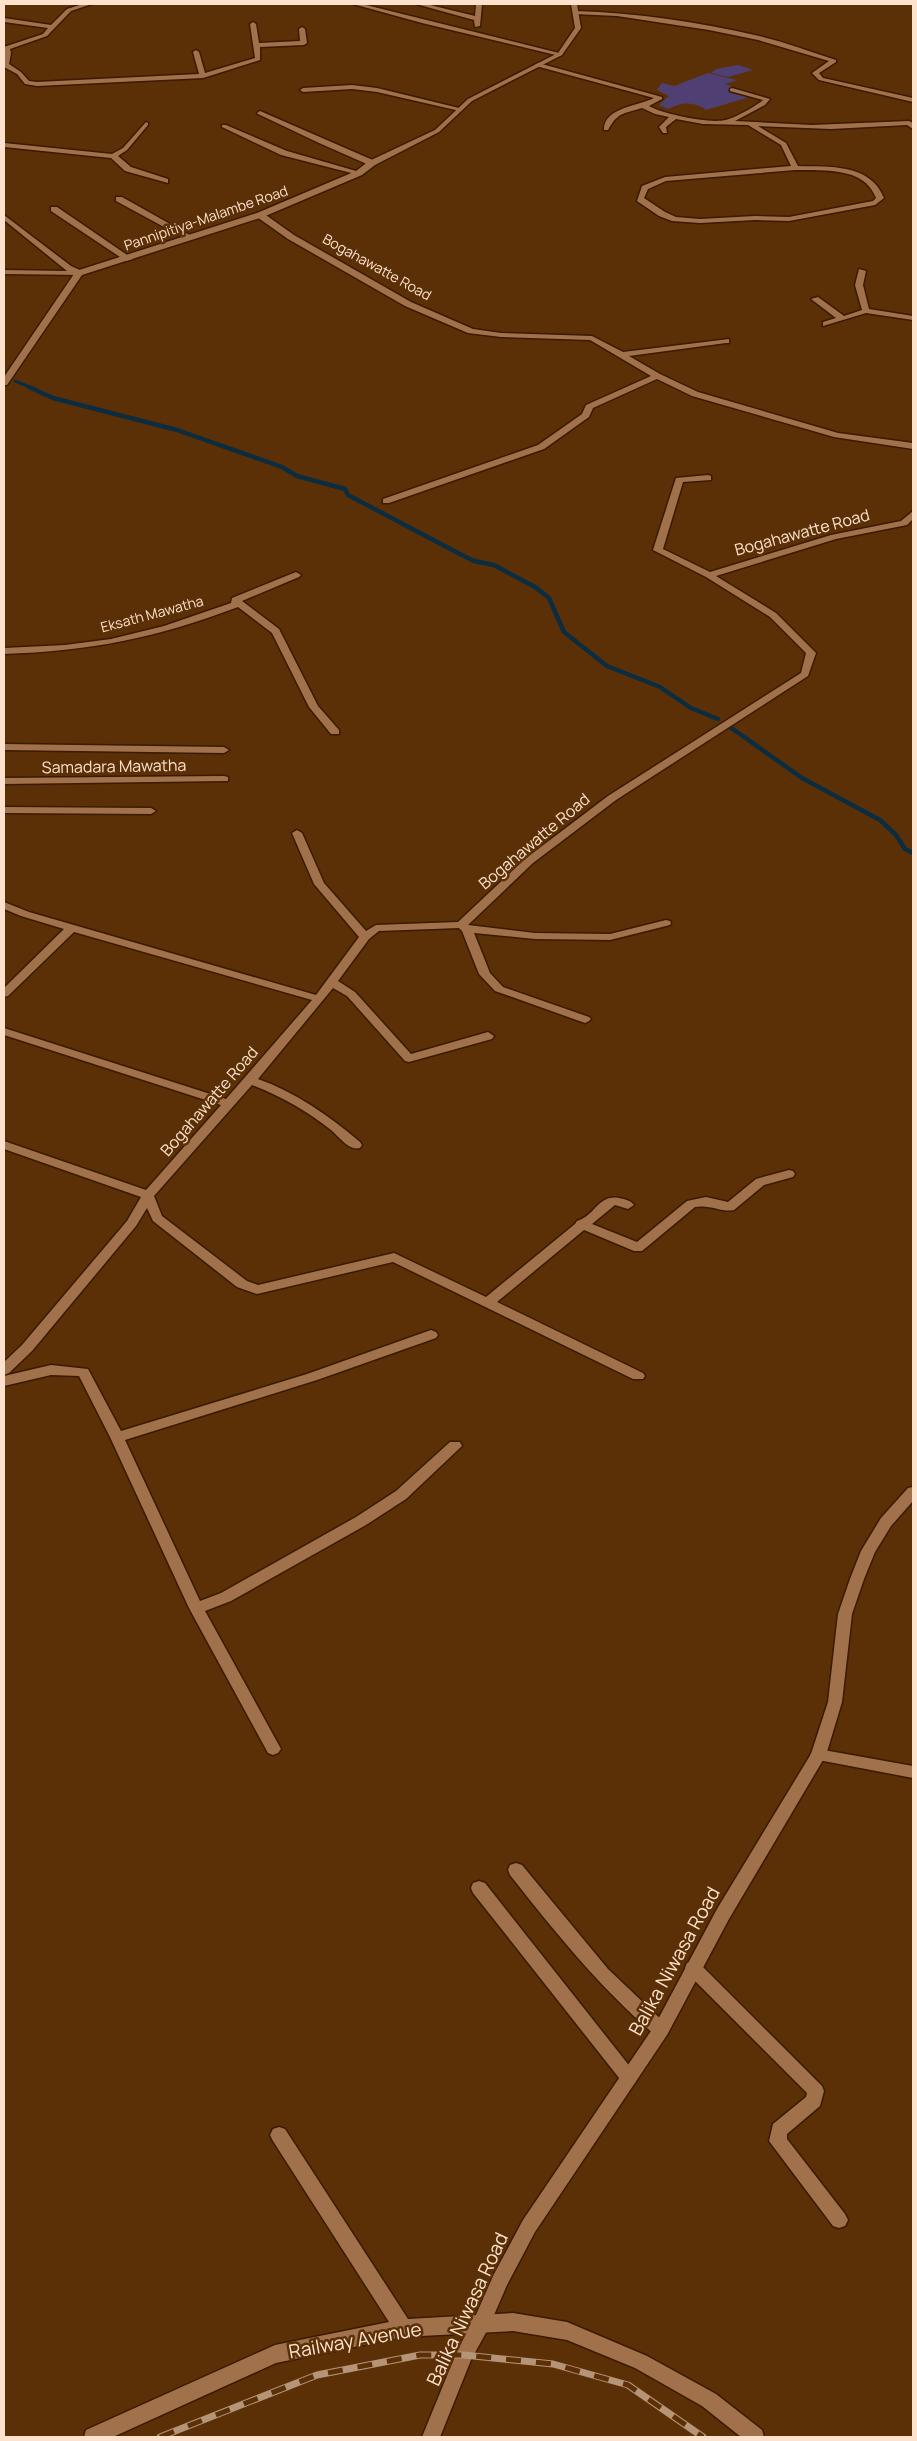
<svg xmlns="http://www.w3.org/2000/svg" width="917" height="2441" font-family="Manrope,sans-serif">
<rect width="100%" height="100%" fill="#5b3007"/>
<!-- green -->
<g fill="#503f72">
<polygon points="738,65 753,70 728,77 711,73 716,69"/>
<path d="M708 73 737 80 725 84 756 95 706 110C694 101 681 102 668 109L659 105 669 96 657 90 662 83 674 86Z"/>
</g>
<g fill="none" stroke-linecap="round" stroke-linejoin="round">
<!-- stream-far1 -->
<polyline stroke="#0c2d40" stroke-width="3" points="15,381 32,388"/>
<!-- stream -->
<g stroke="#0c2d40" stroke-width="4.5">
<polyline points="29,387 53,398 177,430 282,467 297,476 345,489 348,495 458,553 474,561 494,565 535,587 549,598 564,632 607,666 660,687 691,708 718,719"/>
<polyline points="730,727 802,778 880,820 896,835 905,849 913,853"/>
</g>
<!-- minor casing -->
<g stroke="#3a1a00" stroke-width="3">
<g id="minor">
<polygon points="83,4 92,4 71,11 47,36 10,49 11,53 9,64 21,72 29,81 37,82 199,74 193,52 196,50 199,52 205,73 255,58 250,24 253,22 256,24 259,43 300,41 299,29 302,27 305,29 307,43 304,45 260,47 260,60 203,78 37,86 25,84 17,74 4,67 4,47 43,34 48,28 4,22 4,18 51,25 67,9"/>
<polygon points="353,4 362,4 563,54 560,56 422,23"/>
<polygon points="416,4 426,4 475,16 476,4 482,4 480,26 475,27 474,20"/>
<path d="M576 11C637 13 699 22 759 36 785 42 811 52 836 60V62L819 73 823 78 913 98V102L819 80 812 73 829 61 758 40 709 30 617 16 574 14Z"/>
<path d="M538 63 662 97V99L649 106C663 114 710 124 725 120 733 119 758 105 763 100L730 91V89L732 88 770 99 765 105 735 121 812 125 909 121 913 123V129L907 125 831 129 758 126 786 143 798 166C829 167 870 163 884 198L875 205 789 221 755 220 700 223 672 221 659 216 637 201 642 186 665 177 791 166 781 145 748 125 703 124 676 119 666 127 667 133H663L659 127 669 117 655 114 642 108C623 114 618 112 608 130H604C603 108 638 106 654 98L536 66 535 65ZM795 170C823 171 864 166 876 198L873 201 789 217 755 216 700 219 676 217 665 212 644 198 648 189 666 181Z"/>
<polygon points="352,85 377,88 463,109 460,111 377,92 352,89 303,92 300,90 303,88"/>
<polygon points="260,111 375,161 376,163 369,165 319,143 258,114 257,113"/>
<polygon points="146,122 148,123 148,125 127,150 118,156 131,167 168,179 168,183 125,171 111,158 4,147 4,143 112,154 123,148"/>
<polygon points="222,125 226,125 287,151 363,173 359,175 281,155 222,127"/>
<polygon points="116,197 122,197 195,238 188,240 116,201"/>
<polygon points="51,207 57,207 133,259 126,261 51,211"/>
<polygon points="257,213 263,213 294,235 411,302 473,329 501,333 592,336 623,352 729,339 729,343 726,343 629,356 660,374 698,392 838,433 913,443 913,449 834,437 692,396 657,379 593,408 589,417 544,449 389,503 383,503 383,499 538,445 582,414 586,405 651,376 590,340 501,337 468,333 405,306 288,239 257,217"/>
<polygon points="4,215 71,266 82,271 82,275 4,274 4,270 67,271 4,220"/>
<polygon points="859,269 866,271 863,285 869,309 913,316 913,320 866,313 823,326 823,322 836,318 811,299 818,297 844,316 862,310 855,285"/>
<path d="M708 475 711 476V480L683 482 663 549 710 572 831 535 901 521 913 511V519L907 525 836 539 716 576 776 613 816 653 808 676 616 800 533 863 468 925 535 933 610 934 666 920 670 921 671 923 670 925 610 940 535 939 474 933 490 973 503 987 589 1017 591 1019 589 1021 585 1023 495 991 479 974 462 931 459 928 379 931 369 939 338 981 355 992 411 1054 488 1032 494 1036 492 1039 409 1062 405 1061 347 996 333 988 258 1079C297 1093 328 1115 360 1142L362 1145 360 1148C349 1151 339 1137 331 1130 307 1111 281 1096 252 1085L154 1196 162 1216 247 1281 258 1285 394 1253 486 1297 575 1224 577 1221C597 1215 598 1191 624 1199 629 1201 631 1201 634 1205L628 1209 615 1205 592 1224 637 1242 687 1201 706 1197 728 1202 756 1179 789 1170 793 1171 795 1174 793 1177 764 1185 734 1210C723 1213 710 1204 695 1207L642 1251H634L584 1230 497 1302 643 1373 645 1376 643 1379H633L393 1262 257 1294 237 1287 153 1221 147 1208 136 1226 32 1351 9 1373 4 1375V1362L22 1345 127 1221 141 1197 4 1149V1141L146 1190 221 1105 4 1035V1028L226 1099 312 1000 74 932 8 996 4 997V988L64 929 21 916 4 909V902L29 912 316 995 359 937 314 884 292 833 297 830 302 833 324 883 366 931 376 925 458 922 525 859 608 796 801 673 806 653 770 617 706 577 653 550 676 478Z"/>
<path d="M296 572 301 575 299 577 242 601 279 629 318 706 339 730V734H331L309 707 272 633 238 607C157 638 90 651 4 654V648L65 645 111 639 164 626 231 603 232 598Z"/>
<polygon points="4,744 224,747 229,750 224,753 4,750"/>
<polygon points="224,776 228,777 228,781 4,784 4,778"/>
<polygon points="4,807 151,808 156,811 151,814 4,813"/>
<polygon points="431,1330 436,1332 438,1335 436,1338 317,1380 125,1440 200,1601 221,1593 356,1517 396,1491 450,1442 460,1442 462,1446 406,1499 366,1525 231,1601 205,1611 281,1749 278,1753 273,1755 268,1753 189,1608 110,1437 79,1376 51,1375 4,1386 4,1376 51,1365 88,1369 121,1431 307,1374"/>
<polygon points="818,1749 913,1766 913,1778 813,1759 810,1755 813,1751"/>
<path d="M516 1863 522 1865 608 1969 667 2025 669 2030 667 2035 661 2037 655 2035C600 1988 555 1932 510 1875L508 1870 510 1865Z"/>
<polygon points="479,1881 485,1883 635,2073 637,2078 635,2083 629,2086 623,2083 473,1893 471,1888 473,1883"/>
<polygon points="693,1961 699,1963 822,2086 824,2091 820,2106 787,2134 787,2139 845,2214 848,2220 845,2226 839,2228 833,2226 769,2141 773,2124 806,2097 807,2093 687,1973 685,1968 687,1963"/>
<polygon points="279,2127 285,2129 408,2319 513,2313 567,2322 647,2356 716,2394 762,2430 764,2437 741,2437 702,2406 635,2368 567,2340 513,2331 403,2337 276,2363 113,2437 84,2437 86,2430 275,2345 389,2322 273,2141 270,2135 273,2129"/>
</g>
</g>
<!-- tertiary casing -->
<g stroke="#3a1a00" stroke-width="3">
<g id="tertiary">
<polygon points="571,4 577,4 581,28 562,55 472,101 439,132 375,165 362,175 263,217 82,275 7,385 4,385 4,377 76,271 257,213 356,171 369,161 435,130 468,99 558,53 575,28"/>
<polygon points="913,1487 913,1501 891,1526 875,1552 864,1579 852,1614 842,1702 826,1755 729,1919 667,2035 535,2232 507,2285 488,2329 471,2360 440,2437 422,2437 458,2349 475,2317 494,2274 523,2220 655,2025 717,1909 811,1754 828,1702 838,1614 850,1579 861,1551 881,1518 908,1488"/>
</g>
</g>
<!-- minor -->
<use href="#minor" fill="#a1714c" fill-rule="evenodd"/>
<!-- tertiary -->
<use href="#tertiary" fill="#a1714c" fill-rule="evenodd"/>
<!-- rail casing -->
<g stroke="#b69477" stroke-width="7">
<polyline id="rail" points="160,2437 317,2375 420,2355 464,2355 553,2364 628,2385 703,2437"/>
</g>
<!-- rail -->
<use href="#rail" stroke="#5b3007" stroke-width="5" stroke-dasharray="15" stroke-linecap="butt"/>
</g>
<g text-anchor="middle" stroke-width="5" stroke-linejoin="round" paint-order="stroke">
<!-- far-street labels -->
<g font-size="14" fill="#fde2ce" stroke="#5b3007">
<text transform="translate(206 218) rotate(-19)" y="5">Pannipitiya-Malambe Road</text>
<text transform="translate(377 267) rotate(29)" y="5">Bogahawatte Road</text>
<text transform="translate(152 614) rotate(-15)" y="5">Eksath Mawatha</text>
</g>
<!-- street labels -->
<g font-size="16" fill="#fde2ce" stroke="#5b3007">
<text transform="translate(802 532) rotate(-15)" y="6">Bogahawatte Road</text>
<text transform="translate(114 766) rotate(-1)" y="6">Samadara Mawatha</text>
<text transform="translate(534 841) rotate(-40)" y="6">Bogahawatte Road</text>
<text transform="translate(209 1101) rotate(-49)" y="6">Bogahawatte Road</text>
</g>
<!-- near-street labels -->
<g font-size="19" fill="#fde2ce" stroke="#5b3007">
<text transform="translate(674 1961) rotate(-61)" y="7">Balika Niwasa Road</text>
<text transform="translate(467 2309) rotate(-65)" y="7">Balika Niwasa Road</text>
<text transform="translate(355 2340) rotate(-10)" y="7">Railway Avenue</text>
</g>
</g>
<!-- border -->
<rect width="917" height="2441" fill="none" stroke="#fde2ce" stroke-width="10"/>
</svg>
